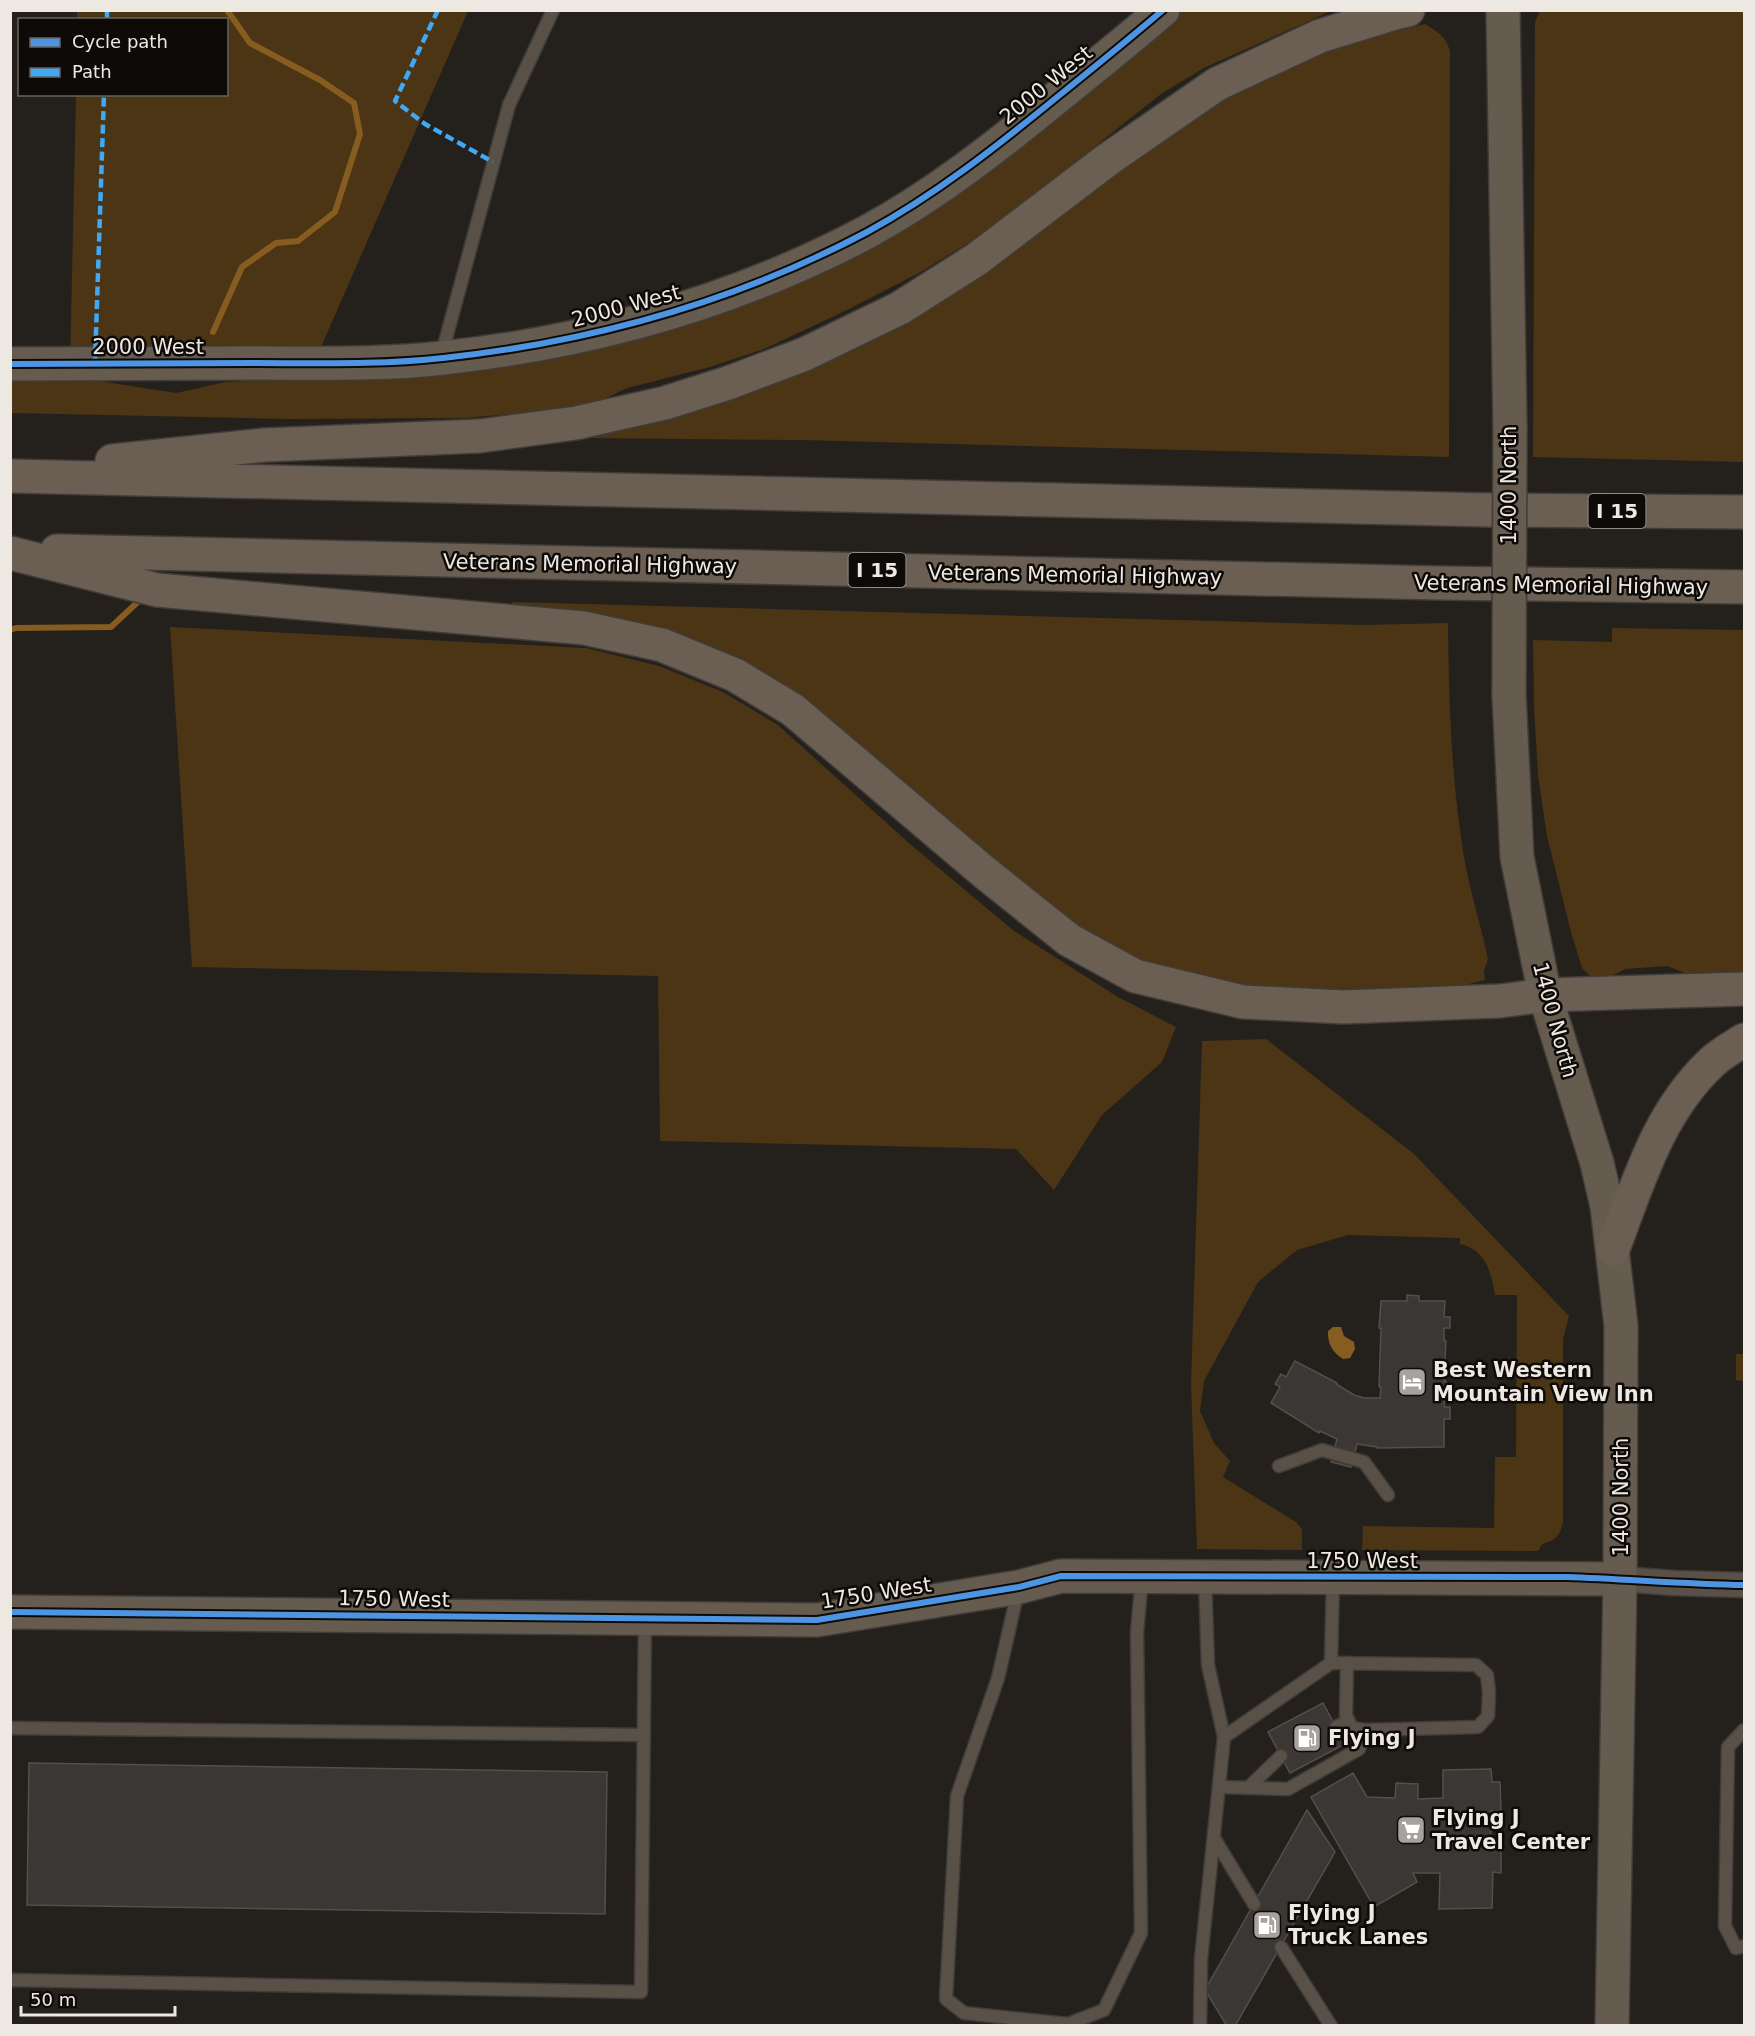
<svg xmlns="http://www.w3.org/2000/svg" width="1755" height="2036" font-family="'DejaVu Sans',sans-serif">
<rect width="100%" height="100%" fill="#24201c"/>
<!-- green -->
<g fill="#4c3515">
<polygon points="77,11 468,11 314,363 70,364 76,95 226,94 226,20 77,19"/>
<polygon points="1180,11 1331,11 1204,68 1161,94 1049,183 970,242 919,273 847,310 764,349 710,367 627,388 602,400 543,411 465,418 291,419 11,413 11,381 93,380 176,393 226,382 405,374 590,348 993,164"/>
<polygon points="1540,11 1744,11 1744,462 1533,457 1535,22"/>
<path d="M1425 24C1438 32 1447 37 1450 52L1449 457 801 440 585 438 584 431 800 373 1187 112 1302 55Z"/>
<path d="M512 602 1362 625 1448 623C1449 703 1451 778 1464 857 1470 892 1481 925 1488 959L1484 971 1485 980 1465 985C1374 987 1276 997 1187 976 1152 967 1119 948 1086 933L733 658 700 643 643 627 512 609Z"/>
<polygon points="170,627 586,648 659,666 723,692 778,725 910,844 1014,931 1118,997 1176,1027 1162,1062 1102,1115 1054,1190 1016,1149 660,1141 658,976 192,967"/>
<polygon points="1612,628 1744,630 1744,976 1698,978 1667,966 1626,969 1600,981 1590,976 1582,968 1571,932 1547,836 1538,775 1534,707 1533,640 1612,642"/>
<path d="M1266 1039 1414 1154 1569 1316 1563 1339V1522C1560 1536 1556 1540 1542 1544L1538 1551 1362 1550 1363 1526 1494 1528 1495 1457H1516L1517 1295H1495C1491 1272 1486 1250 1460 1244V1238L1348 1235 1297 1250 1258 1282 1204 1381 1200 1411 1214 1443 1230 1461 1223 1477 1296 1522 1302 1529V1550L1197 1549 1191 1383 1202 1041Z"/>
<polygon points="1736,1354 1744,1354 1744,1381 1736,1380"/>
</g>
<!-- water -->
<path fill="#865c21" d="M1333 1327H1341L1344 1336 1354 1342 1355 1349 1350 1358 1343 1359C1333 1353 1327 1343 1328 1331Z"/>
<g fill="none" stroke-linecap="round" stroke-linejoin="round">
<!-- stream -->
<g stroke="#865c21" stroke-width="6">
<polyline points="213,332 242,267 276,243 298,241 335,212 360,134 354,103 320,80 250,43 227,10"/>
<polyline points="10,630 16,628 111,627 142,598"/>
</g>
</g>
<!-- building -->
<g fill="#3b3734" stroke="#534f4b" stroke-width="1.5">
<polygon points="1407,1295 1419,1296 1419,1301 1445,1301 1444,1317 1450,1317 1450,1328 1444,1328 1444,1341 1446,1341 1444,1381 1446,1381 1444,1407 1450,1407 1450,1419 1444,1419 1444,1447 1377,1448 1377,1447 1357,1444 1351,1467 1331,1462 1337,1439 1320,1431 1319,1433 1271,1403 1280,1387 1275,1384 1281,1374 1286,1377 1295,1361 1337,1383 1336,1384 1354,1395 1364,1398 1380,1398 1381,1387 1379,1387 1381,1328 1379,1328 1381,1301 1407,1301"/>
<polygon points="1323,1703 1345,1744 1290,1773 1268,1732"/>
<polygon points="29,1763 607,1772 605,1914 27,1905"/>
<polygon points="1491,1769 1492,1782 1500,1782 1501,1811 1491,1811 1491,1849 1501,1850 1501,1873 1493,1872 1492,1908 1439,1909 1440,1873 1413,1873 1417,1882 1374,1907 1311,1797 1353,1773 1367,1797 1395,1798 1396,1783 1418,1784 1418,1799 1443,1798 1443,1770"/>
<polygon points="1307,1810 1335,1852 1235,2026 1227,2026 1205,1990"/>
</g>
<g fill="none" stroke-linecap="round" stroke-linejoin="round">
<!-- lane casing -->
<g stroke="#3f3c39" stroke-width="15">
<g id="lane">
<polyline points="441,357 509,105 553,10"/>
<polyline points="1279,1466 1322,1450 1364,1462 1388,1495"/>
<polyline points="1205,1578 1208,1665 1224,1737"/>
<polyline points="1018,1591 998,1678 957,1796 946,1999 964,2013 1068,2024 1104,2010 1141,1933 1137,1632 1142,1578"/>
<polyline points="1331,1663 1476,1665 1487,1675 1489,1692 1488,1716 1478,1727 1365,1730 1352,1728 1346,1715 1347,1663"/>
<polyline points="1336,1727 1348,1721"/>
<polyline points="10,1728 644,1735"/>
<polyline points="1744,1730 1728,1747 1725,1926 1736,1948 1744,1946"/>
<polyline points="1219,1787 1288,1789 1359,1749 1365,1730"/>
<polyline points="1248,1788 1281,1756"/>
<polyline points="1214,1838 1254,1904"/>
<polyline points="1281,1947 1331,2026"/>
<polyline points="10,1980 641,1992 645,1619"/>
<polyline points="1200,2026 1201,1959 1224,1737 1331,1663 1333,1578"/>
</g>
</g>
<!-- street casing -->
<g stroke="#3f3c39" stroke-width="27">
<polyline id="street" points="1620,1579 1674,1583 1744,1585"/>
</g>
<!-- secondary casing -->
<g stroke="#3f3c39" stroke-width="36">
<g id="secondary">
<polyline points="1503,10 1510,428"/>
<path d="M10 364C92 364 174 363 255 363 318 363 381 365 443 358 591 342 735 302 867 232 935 195 996 147 1056 98 1092 69 1128 40 1163 10"/>
<polyline points="1509,695 1517,857 1545,995 1597,1163 1607,1206 1621,1326 1620,1579 1612,2026"/>
<polyline points="10,1612 817,1620 1019,1587 1061,1576 1620,1579"/>
</g>
</g>
<!-- highway casing -->
<g stroke="#3f3c39" stroke-width="36">
<g id="highway">
<polyline points="112,461 265,445 480,436 576,423 665,403 728,383 805,354 900,308 977,259 1107,160 1217,84 1320,36 1395,13 1408,10"/>
<polyline points="10,476 1489,510 1744,512"/>
<polyline points="57,551 1439,583 1744,587"/>
<polyline points="10,553 157,590 584,628 662,645 735,675 793,710 984,872 1069,940 1135,976 1243,1002 1343,1007 1500,1001 1545,995 1744,989"/>
<path d="M1613 1249C1638 1183 1658 1113 1711 1063 1720 1054 1733 1047 1744 1040"/>
</g>
</g>
<!-- lane -->
<use href="#lane" stroke="#595047" stroke-width="12"/>
<!-- street -->
<use href="#street" stroke="#595047" stroke-width="24"/>
<!-- secondary -->
<use href="#secondary" stroke="#655c4f" stroke-width="33"/>
<!-- highway -->
<use href="#highway" stroke="#6a5f52" stroke-width="33"/>
<!-- secondary-bridge casing -->
<g stroke="#3f3c39" stroke-width="36" stroke-linecap="butt">
<polyline id="secondary-bridge" points="1509,695 1510,428"/>
</g>
<!-- secondary-bridge -->
<use href="#secondary-bridge" stroke="#655c4f" stroke-width="33"/>
<!-- quiet -->
<g stroke="#3fa9f5" stroke-width="4.5" stroke-dasharray="9 4.5" stroke-linecap="butt">
<polyline points="438,10 395,101 425,124 493,162"/>
<polyline points="107,20 107,10"/>
<polyline points="95,363 104,94"/>
</g>
<!-- cycleway casing -->
<g stroke="#0d0a07" stroke-width="10">
<g id="cycleway">
<path d="M10 364C92 364 174 363 255 363 318 363 381 365 443 358 591 342 735 302 867 232 935 195 996 147 1056 98 1092 69 1128 40 1163 10"/>
<path d="M10 1612 817 1620 1019 1587 1061 1576 1567 1577C1626 1579 1685 1584 1744 1585"/>
</g>
</g>
<!-- cycleway -->
<use href="#cycleway" stroke="#4d94e3" stroke-width="6"/>
</g>
<!-- icons -->
<defs>
<g id="hotel-square" transform="scale(1.5)"><rect x="-9" y="-9" width="18" height="18" rx="4" fill="#a7a29d" stroke="#0d0a07"/><path d="M-6-4.5h1.5V1H6V5H4.5V3h-9V5H-6ZM-4 0a1.8 1.8 0 1 1 3.6 0ZM.5 0V-2.5h3Q6-2.5 6 0Z" fill="#fff"/></g>
<g id="fuel-square" transform="scale(1.5)"><rect x="-9" y="-9" width="18" height="18" rx="4" fill="#a7a29d" stroke="#0d0a07"/><path d="M-5.5-6h7V0h2V4h1.3V-2.5L3-4.5l.8-.8L6-3V5H2.5V1h-1V6h-7ZM-4.2-4.7v3.2H.2V-4.7Z" fill="#fff"/></g>
<g id="supermarket-square" transform="scale(1.5)"><rect x="-9" y="-9" width="18" height="18" rx="4" fill="#a7a29d" stroke="#0d0a07"/><path d="M-6-5.5h2.5l.6 2H6L4.5 2H-2.5L-4.4-4H-6ZM-1.5 3.2a1.3 1.3 0 1 0 .1 0ZM3 3.2a1.3 1.3 0 1 0 .1 0Z" fill="#fff"/></g>
</defs>
<g fill-rule="evenodd">
<use href="#hotel-square" x="1412" y="1382"/>
<use href="#fuel-square" x="1307" y="1738"/>
<use href="#supermarket-square" x="1411" y="1830"/>
<use href="#fuel-square" x="1267" y="1925"/>
</g>
<g text-anchor="middle" stroke-width="5" stroke-linejoin="round" paint-order="stroke">
<!-- shield labels -->
<g fill="#0d0a07" stroke="#aaa5a0" stroke-width="1.5">
<rect x="1588.5" y="494" width="57" height="34" rx="4.5"/>
<rect x="848.5" y="553" width="57" height="34" rx="4.5"/>
</g>
<g font-size="20" font-weight="bold" fill="#ede8e2">
<text x="1617" y="518">I 15</text>
<text x="877" y="577">I 15</text>
</g>
<!-- street labels -->
<g font-size="21" fill="#ede8e2" stroke="#0d0a07">
<text transform="translate(1046 85) rotate(-39)" y="7">2000 West</text>
<text transform="translate(626 306) rotate(-15)" y="7">2000 West</text>
<text x="148" y="354">2000 West</text>
<text transform="translate(1509 485) rotate(-90)" y="7">1400 North</text>
<text transform="translate(590 564) rotate(1)" y="7">Veterans Memorial Highway</text>
<text transform="translate(1075 575) rotate(1)" y="7">Veterans Memorial Highway</text>
<text transform="translate(1561 585) rotate(1)" y="7">Veterans Memorial Highway</text>
<text transform="translate(1555 1020) rotate(75)" y="7">1400 North</text>
<text transform="translate(1621 1497) rotate(-90)" y="7">1400 North</text>
<text x="1362" y="1568">1750 West</text>
<text transform="translate(876 1593) rotate(-9)" y="7">1750 West</text>
<text transform="translate(394 1599) rotate(1)" y="7">1750 West</text>
</g>
<!-- poi labels -->
<g font-size="21" font-weight="bold" fill="#ede8e2" stroke="#0d0a07" text-anchor="start">
<text x="1433" y="1377">Best Western<tspan x="1433" dy="24">Mountain View Inn</tspan></text>
<text x="1328" y="1745">Flying J</text>
<text x="1432" y="1825">Flying J<tspan x="1432" dy="24">Travel Center</tspan></text>
<text x="1288" y="1920">Flying J<tspan x="1288" dy="24">Truck Lanes</tspan></text>
</g>
</g>
<!-- border -->
<rect width="1755" height="2036" fill="none" stroke="#ede8e2" stroke-width="24"/>
<!-- legend -->
<rect x="18" y="18" width="210" height="78" fill="#0d0a07" stroke="#67635f" stroke-width="1.5"/>
<rect x="30" y="38" width="30" height="9" fill="#4d94e3" stroke="#67635f" stroke-width="1.5"/>
<text x="72" y="48" font-size="18" fill="#ede8e2">Cycle path</text>
<rect x="30" y="68" width="30" height="9" fill="#3fa9f5" stroke="#67635f" stroke-width="1.5"/>
<text x="72" y="78" font-size="18" fill="#ede8e2">Path</text>
<!-- scale -->
<path d="M21 2006v9h154v-9" fill="none" stroke="#ede8e2" stroke-width="3"/>
<text x="30" y="2006" font-size="18" fill="#ede8e2" stroke="#0d0a07" stroke-width="4.5" paint-order="stroke">50 m</text>
</svg>
